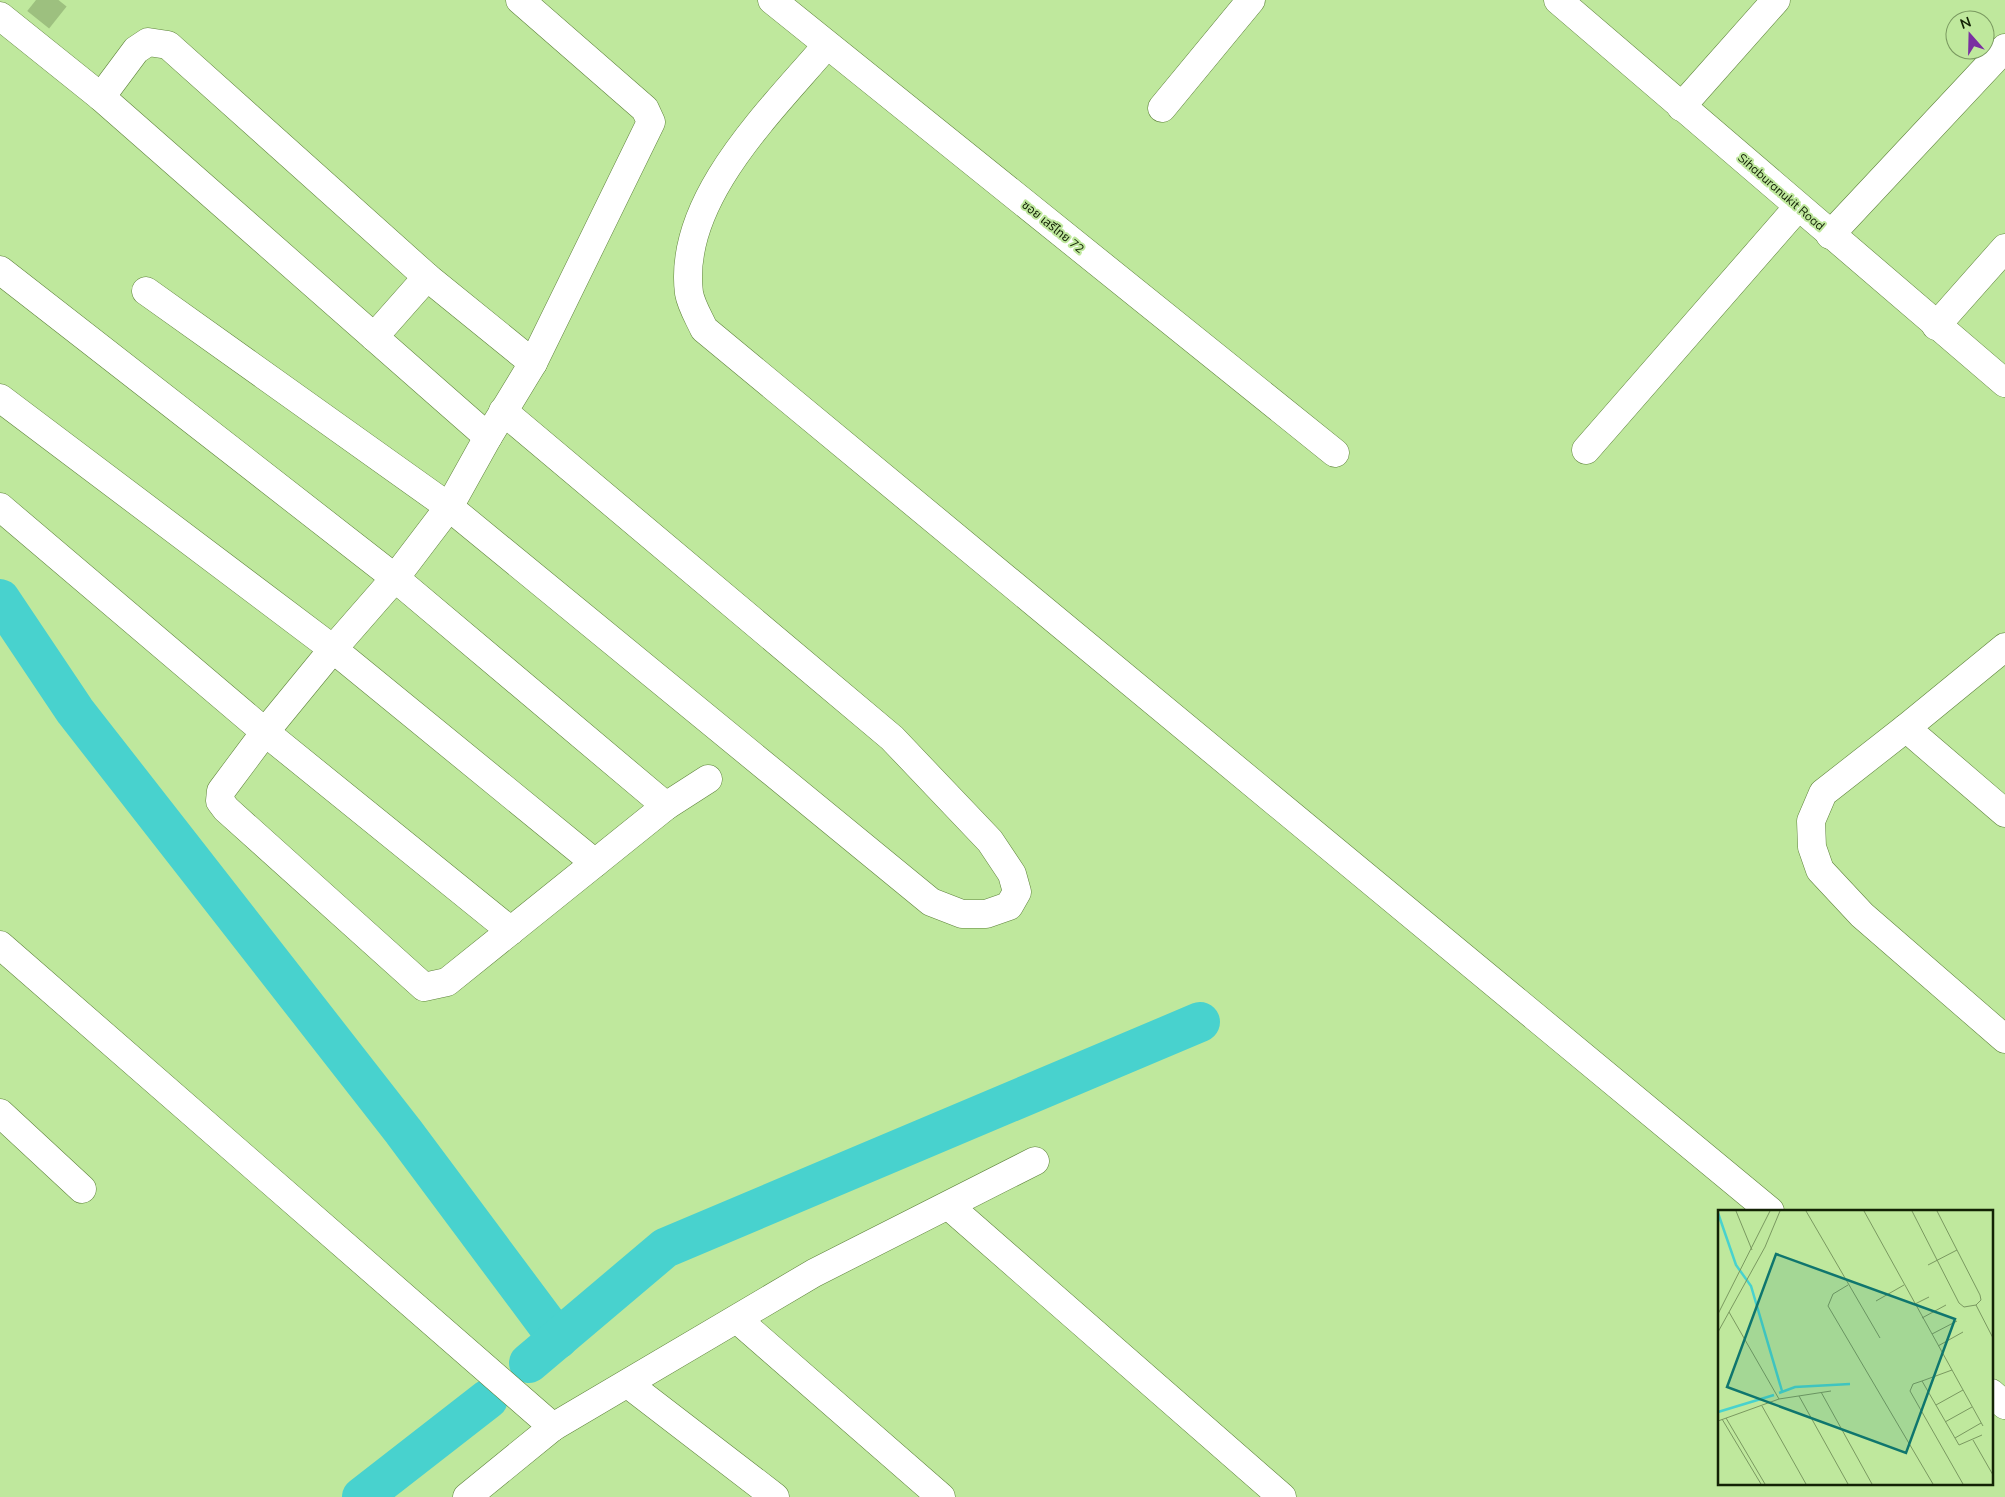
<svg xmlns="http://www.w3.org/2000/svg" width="2005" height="1497" font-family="Mulish,'Noto Sans Thai',sans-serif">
<rect width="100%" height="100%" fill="#bfe89d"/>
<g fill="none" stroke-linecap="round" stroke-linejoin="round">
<!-- canal -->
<g stroke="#48d2ce" stroke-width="40">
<polyline points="0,599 75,711 403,1131 558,1339"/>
<polyline points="529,1363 665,1248 1200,1022"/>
<polyline points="362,1497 488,1399"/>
</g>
<!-- minor-tunnel -->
<polyline stroke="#9dc07f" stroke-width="28" stroke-dasharray="28 14" stroke-linecap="butt" points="36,0 61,20"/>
<!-- minor casing -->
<g stroke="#5f833c" stroke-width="29">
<g id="minor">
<polyline points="772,0 1335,453"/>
<polyline points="1558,0 2005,383"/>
<polyline points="0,16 101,97"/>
<path d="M826 46C771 111 677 200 689 293 691 305 699 318 704 329L1770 1211"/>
<polyline points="1681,107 1776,0"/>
<polyline points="1162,108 1251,0"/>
<polyline points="1830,235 2005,48"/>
<polyline points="0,270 395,578 666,806 447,982 424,987 226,809 220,801 221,791 265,732 511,931"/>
<polyline points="146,291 449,507 931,902 962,914 986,914 1009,906 1017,892 1012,874 990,841 892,738 503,411"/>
<polyline points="1936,326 2005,248"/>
<polyline points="374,337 427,277"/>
<polyline points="0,398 333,649 595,863"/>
<polyline points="488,437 101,97 136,50 148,42 168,45 427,277 533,363 651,122 645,109 520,0"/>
<polyline points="1586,450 1798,207"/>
<polyline points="0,507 265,732 333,649 395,578 449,507 488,437 533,363"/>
<polyline points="2005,647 1906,728 2005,813"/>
<polyline points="1906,728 1823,793 1811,821 1812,847 1820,870 1862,915 2005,1039"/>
<polyline points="666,806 708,779"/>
<polyline points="0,945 553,1427"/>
<polyline points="0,1113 82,1189"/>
<polyline points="949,1206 1282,1497"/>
<polyline points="738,1320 941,1497"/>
<polyline points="628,1384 775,1497"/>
<polyline points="1991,1393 2005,1405"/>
<polyline points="467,1497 553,1427 814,1273 1035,1161"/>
</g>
</g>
<!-- minor -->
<use href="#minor" stroke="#fff" stroke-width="28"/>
</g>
<g text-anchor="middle" stroke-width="4" stroke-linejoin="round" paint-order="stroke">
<!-- street labels -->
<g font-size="12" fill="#132205" stroke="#bfe89d">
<text transform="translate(1781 192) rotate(41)" y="4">Sihaburanukit Road</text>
<text transform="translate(1053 227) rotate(39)" y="4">ซอย เสรีไทย 72</text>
</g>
</g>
<!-- overview -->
<g transform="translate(1718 1210)">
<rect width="275" height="275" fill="#bfe89d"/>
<path fill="none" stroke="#48d2ce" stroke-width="2.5" d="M0 3 18 55 33 76 64 181M61 183 77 177 132 174M0 202 56 185"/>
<path fill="none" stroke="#7a9960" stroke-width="1" d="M18 1 34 40M88 1 162 128M146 1 265 216M194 1 241 93 246 97 258 95 275 128M219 1 262 85 263 90 258 95M210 55 239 40M130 75 115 84 110 96 215 274M158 91 186 75M197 94 211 87M11 102 61 189M0 104 52 1M204 108 228 95M0 122 47 37 62 1M214 124 239 111M220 136 245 122M234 160 204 171 241 235 264 225M204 171 195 174 192 181 245 274M103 182 154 274M81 186 130 274M218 195 245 180M44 196 88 274M8 208 47 274M4 209 43 274M0 211 61 189 113 181M227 212 254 197M237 228 263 213M255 230 275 265"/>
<path fill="#0f766e" fill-opacity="0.15" stroke="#0f766e" stroke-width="2.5" d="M58 44 237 109 188 243 9 177Z"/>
<rect width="275" height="275" fill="none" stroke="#132205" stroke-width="2.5"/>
</g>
<!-- north arrow -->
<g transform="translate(1970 35) rotate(340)"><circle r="24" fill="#bfe89d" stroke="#7a9960"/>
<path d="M0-4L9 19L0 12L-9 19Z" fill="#7a2fa1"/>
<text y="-8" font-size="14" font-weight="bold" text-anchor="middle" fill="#132205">N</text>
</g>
</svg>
